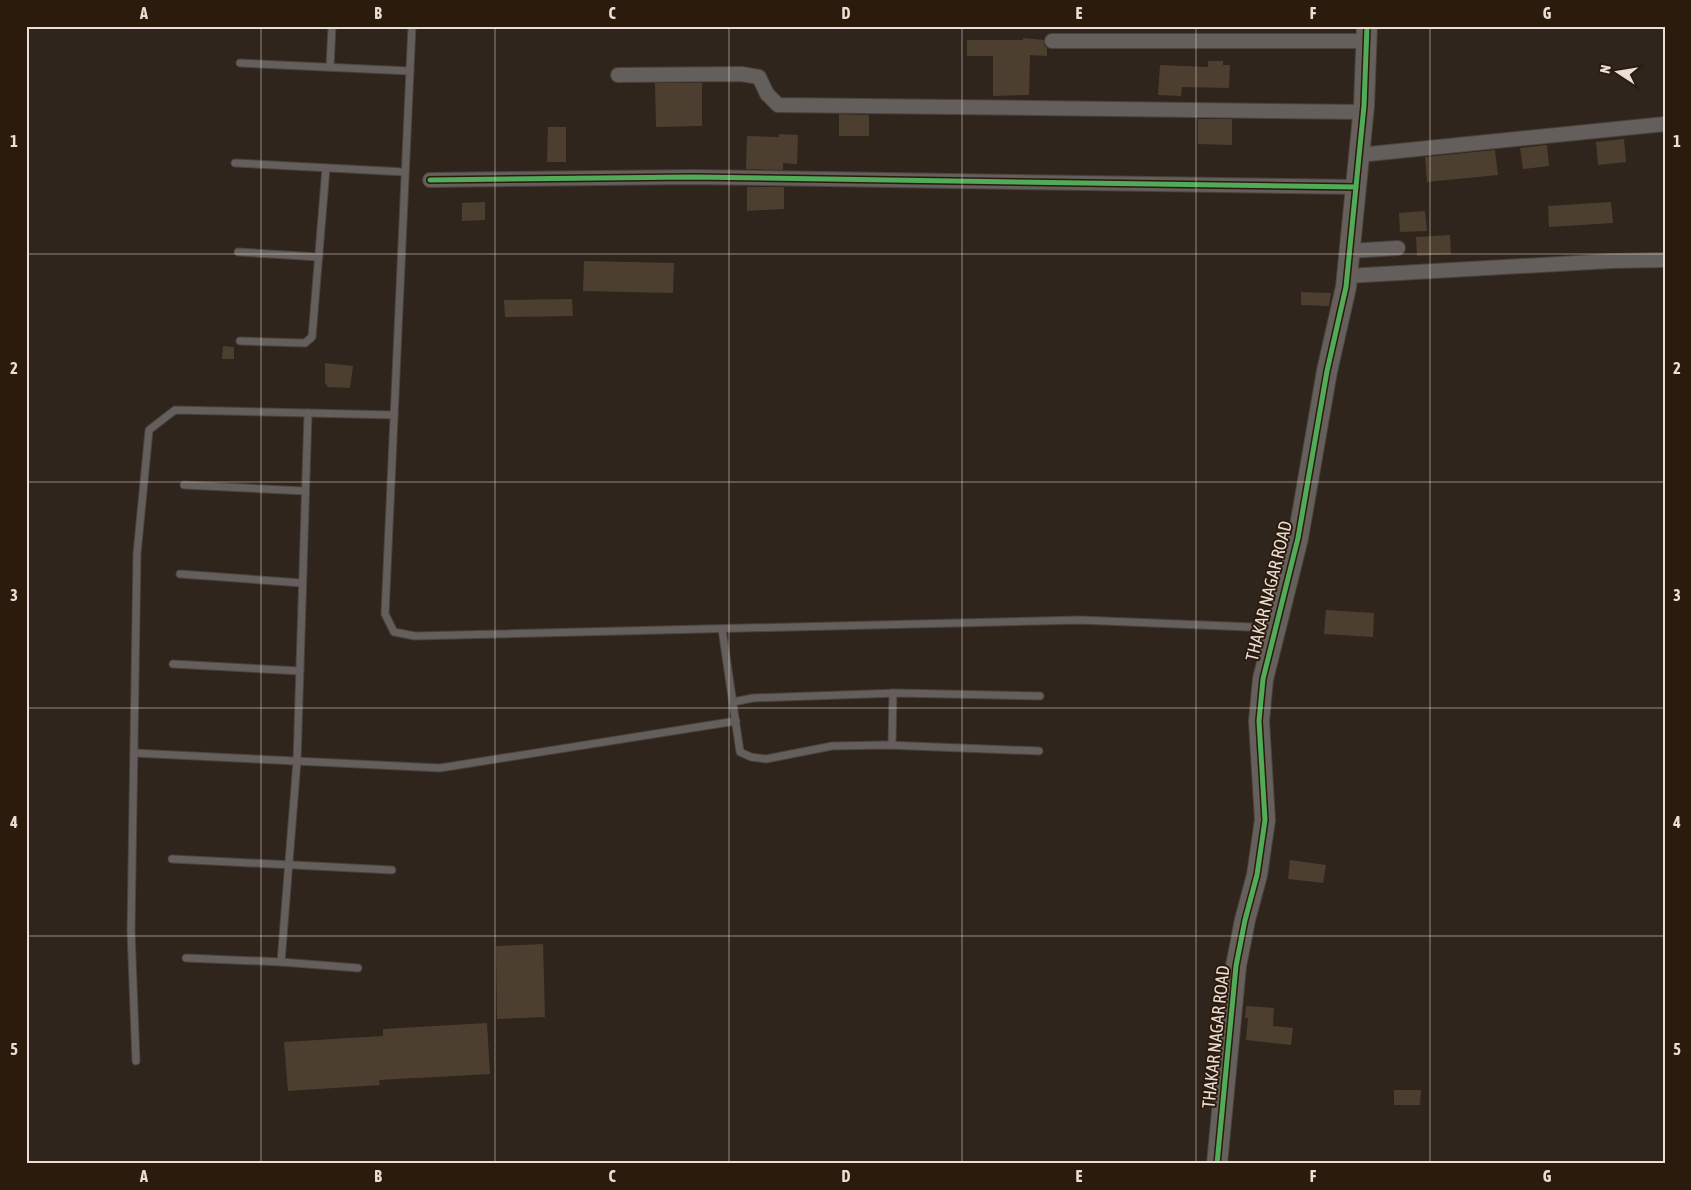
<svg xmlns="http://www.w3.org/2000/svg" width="1691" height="1190" font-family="'Asap Condensed',sans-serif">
<rect width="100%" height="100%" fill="#2f251d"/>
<!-- building -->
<g fill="#4c3f2f">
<polygon points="1023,38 1044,40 1044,45 1047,48 1047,56 1030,55 1029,95 993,96 993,56 967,56 967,40 1023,40"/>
<polygon points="1208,61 1223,61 1223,65 1230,65 1229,88 1182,87 1181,96 1158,95 1160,65 1208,67"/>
<polygon points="655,83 702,83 702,126 656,127"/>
<polygon points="839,114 869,115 869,136 839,136"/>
<polygon points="1198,119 1232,119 1232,145 1198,144"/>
<polygon points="548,127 566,127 566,162 547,162"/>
<polygon points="779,134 798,135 797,164 783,163 783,170 746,169 747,136 779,137"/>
<polygon points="1624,139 1626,162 1598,165 1596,142"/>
<polygon points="1547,145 1549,166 1523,169 1520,148"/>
<polygon points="1495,150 1498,175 1427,182 1425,157"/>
<polygon points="747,187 784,187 784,209 747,211"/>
<polygon points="485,202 485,220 462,221 462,203"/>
<polygon points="1611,202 1613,223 1549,227 1548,206"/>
<polygon points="1425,211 1427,231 1400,232 1399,213"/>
<polygon points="1450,235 1451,254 1417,256 1416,237"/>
<polygon points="584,261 674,263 673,293 583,291"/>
<polygon points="1301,292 1331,293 1329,306 1301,305"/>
<polygon points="572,299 573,316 505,317 504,300"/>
<polygon points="223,346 234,347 234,359 222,359"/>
<polygon points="325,363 353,366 350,388 328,387 325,383"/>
<polygon points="1326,610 1374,613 1373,637 1324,634"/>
<polygon points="1290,860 1326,865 1323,883 1288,879"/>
<polygon points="543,944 545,1017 497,1019 496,946"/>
<polygon points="1246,1006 1274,1008 1273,1026 1293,1028 1291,1045 1246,1040 1248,1018 1245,1018"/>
<polygon points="487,1023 490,1074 379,1080 380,1085 288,1091 284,1042 383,1036 383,1029"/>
<polygon points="1394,1090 1421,1090 1420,1105 1394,1105"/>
</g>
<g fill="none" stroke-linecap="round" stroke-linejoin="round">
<!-- lane casing -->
<g stroke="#4b433c" stroke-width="9">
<g id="lane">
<polyline points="412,26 385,614 394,632 415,636 1080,620 1275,628"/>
<polyline points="240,63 410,71"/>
<polyline points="330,67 332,26"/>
<polyline points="235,163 405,172"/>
<polyline points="238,252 319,257"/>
<polyline points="240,341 305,343 312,337 326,168"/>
<polyline points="184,485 305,491"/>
<polyline points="180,574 302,583"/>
<polyline points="722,629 740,752 751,757 766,759 832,746 886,745 1039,751"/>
<polyline points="173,664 300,671"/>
<polyline points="733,702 753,698 897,693 1040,696"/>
<polyline points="892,745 893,693"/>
<polyline points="134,753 440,768 736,721"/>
<polyline points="172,859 392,870"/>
<polyline points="186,958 281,962 358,968"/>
<polyline points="281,962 297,761 308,413"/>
<polyline points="136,1061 131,931 137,554 149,430 175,410 394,415"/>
</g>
</g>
<!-- street casing -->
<g stroke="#4b433c" stroke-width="16">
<g id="street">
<polyline points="1052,41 1367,41"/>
<polyline points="618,75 741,74 759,77 767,94 778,105 1363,112"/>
<polyline points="1359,155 1665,124"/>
<polyline points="430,180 692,177 1356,187"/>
<polyline points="1350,251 1398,248"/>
<polyline points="1347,276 1611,261 1665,260"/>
</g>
</g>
<!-- secondary casing -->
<g stroke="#4b433c" stroke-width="22">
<polyline id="secondary" points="1217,1164 1236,966 1245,920 1257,875 1265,820 1259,721 1263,679 1298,538 1327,371 1346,287 1364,106 1367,26"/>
</g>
<!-- lane -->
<use href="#lane" stroke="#645e5c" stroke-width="7"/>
<!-- street -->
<use href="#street" stroke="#645e5c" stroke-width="14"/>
<!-- secondary -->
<use href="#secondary" stroke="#66605d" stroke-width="20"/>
<!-- cycleway casing -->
<g stroke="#2b1b0d" stroke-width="8">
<g id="cycleway">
<polyline points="430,180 692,177 1356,187"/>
<polyline points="1217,1164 1236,966 1245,920 1257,875 1265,820 1259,721 1263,679 1298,538 1327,371 1346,287 1364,106 1367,26"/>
</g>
</g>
<!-- cycleway -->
<use href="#cycleway" stroke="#51ab58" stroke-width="5"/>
</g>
<!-- grid -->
<path fill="none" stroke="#eaded5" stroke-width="1" stroke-opacity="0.55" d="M261 26V1164M495 26V1164M729 26V1164M962 26V1164M1196 26V1164M1430 26V1164M26 254H1665M26 482H1665M26 708H1665M26 936H1665"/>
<g text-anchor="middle" stroke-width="4" stroke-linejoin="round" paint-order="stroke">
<!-- street labels -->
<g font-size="18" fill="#eaded5" stroke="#2b1b0d">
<text transform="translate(1269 591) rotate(-76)" y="6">THAKAR NAGAR ROAD</text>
<text transform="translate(1216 1037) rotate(-84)" y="6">THAKAR NAGAR ROAD</text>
</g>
</g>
<!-- border -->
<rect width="1691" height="1190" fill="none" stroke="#2b1b0d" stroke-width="55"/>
<!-- north arrow -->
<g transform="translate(1618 72) rotate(282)" stroke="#2b1b0d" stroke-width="4" paint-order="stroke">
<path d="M0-4L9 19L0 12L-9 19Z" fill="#eaded5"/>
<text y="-8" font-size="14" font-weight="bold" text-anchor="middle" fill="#eaded5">N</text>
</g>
<rect x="28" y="28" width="1636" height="1134" fill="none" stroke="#eaded5" stroke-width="2"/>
<g font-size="16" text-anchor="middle" font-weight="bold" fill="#eaded5">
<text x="144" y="19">A</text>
<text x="378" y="19">B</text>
<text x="612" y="19">C</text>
<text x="846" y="19">D</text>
<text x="1079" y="19">E</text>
<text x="1313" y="19">F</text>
<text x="1547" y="19">G</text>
<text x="14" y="147">1</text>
<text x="1677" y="147">1</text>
<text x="14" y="374">2</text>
<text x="1677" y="374">2</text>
<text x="14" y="601">3</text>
<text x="1677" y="601">3</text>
<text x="14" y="828">4</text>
<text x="1677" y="828">4</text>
<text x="14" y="1055">5</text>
<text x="1677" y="1055">5</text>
<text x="144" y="1182">A</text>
<text x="378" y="1182">B</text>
<text x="612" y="1182">C</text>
<text x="846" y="1182">D</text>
<text x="1079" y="1182">E</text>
<text x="1313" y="1182">F</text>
<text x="1547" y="1182">G</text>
</g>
</svg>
